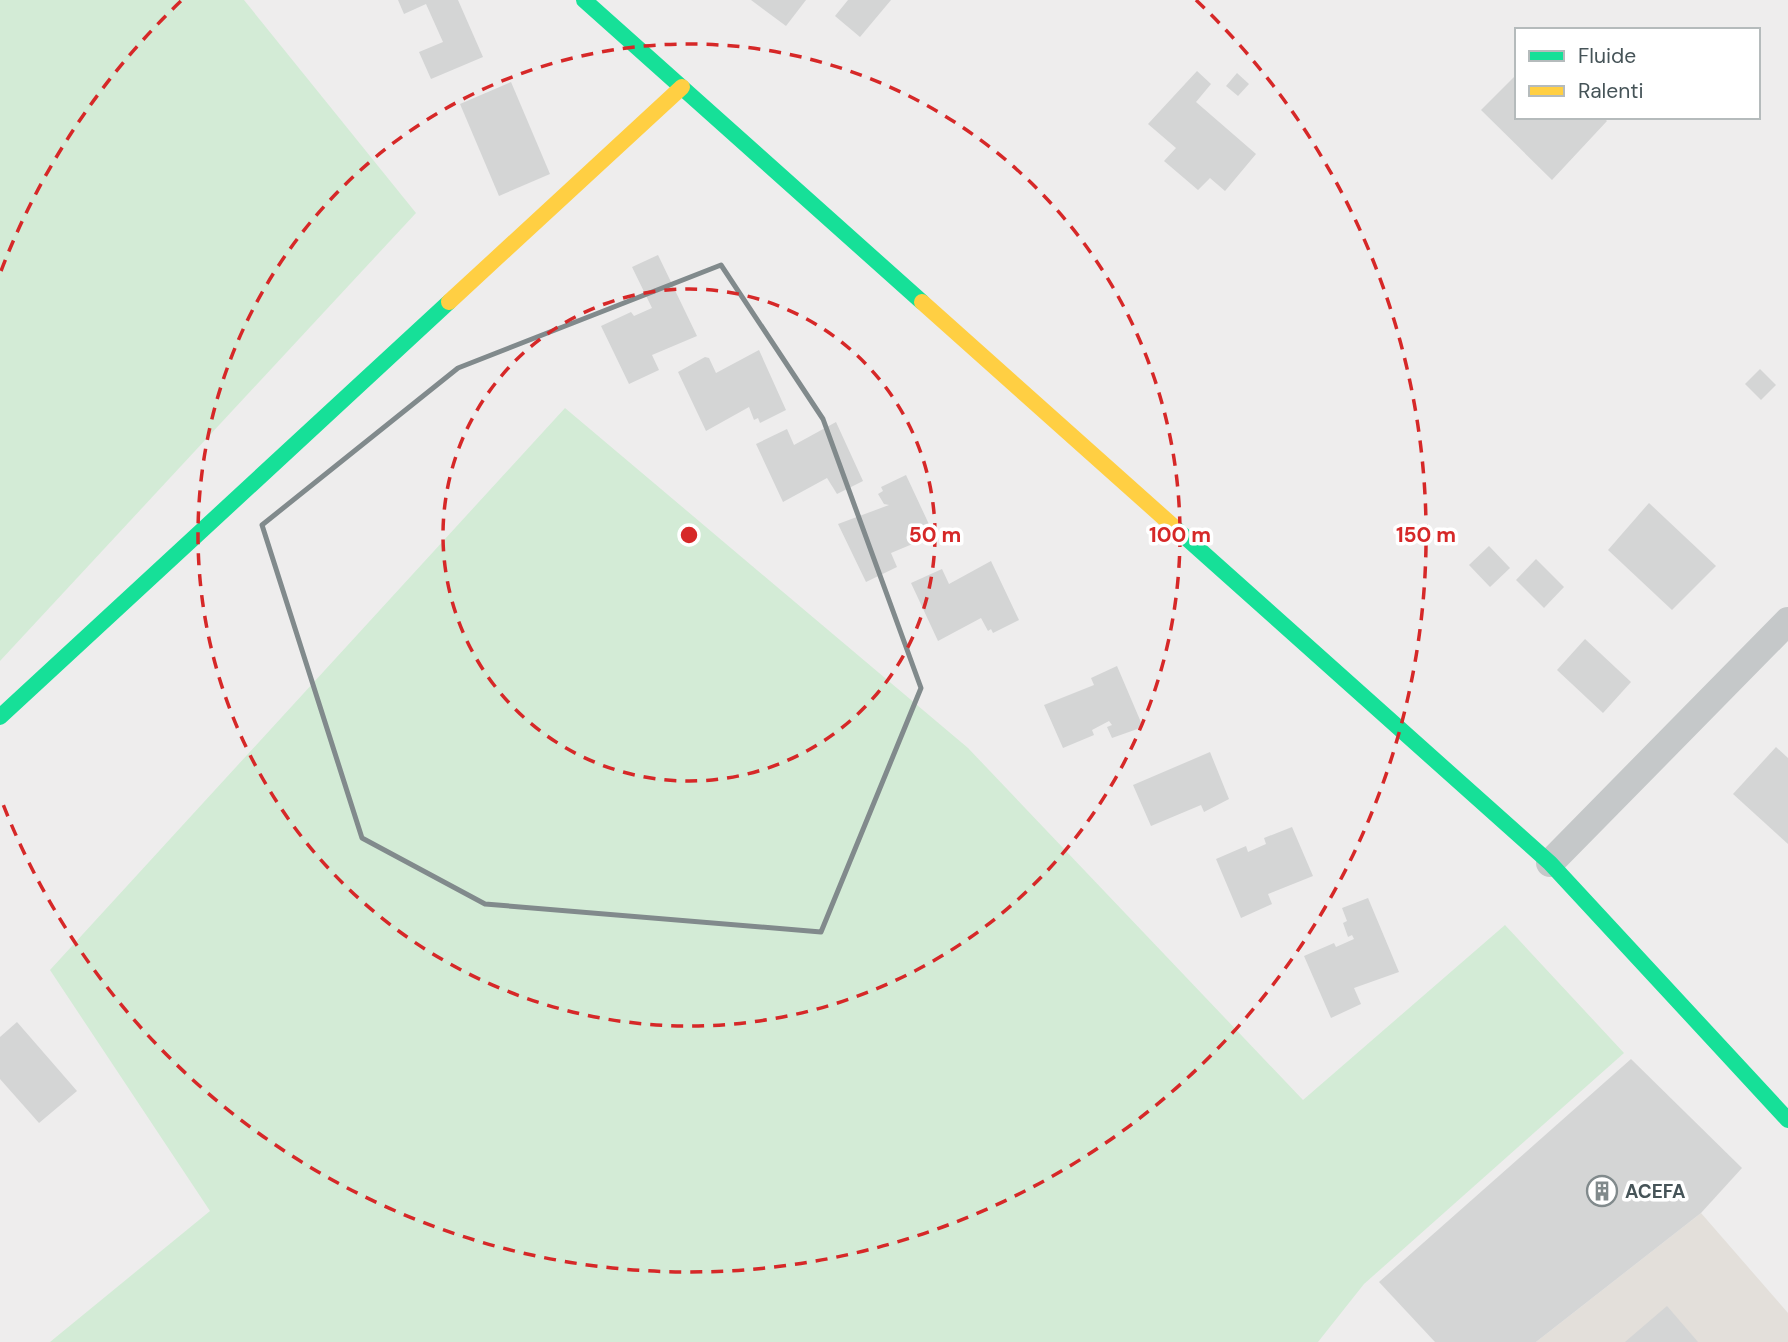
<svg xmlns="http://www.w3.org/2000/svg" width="1788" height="1342" font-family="'DM Sans',sans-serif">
<rect width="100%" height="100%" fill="#eeeded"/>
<!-- commercial -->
<polygon fill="#e3dfda" points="1701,1213 1788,1313 1788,1342 1536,1342"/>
<!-- green -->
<g fill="#d3ebd6">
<polygon points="0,0 244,0 416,213 0,661"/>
<polygon points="565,408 968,748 1303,1100 1505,925 1624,1053 1364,1284 1318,1342 50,1342 210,1211 50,970"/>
</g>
<!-- building -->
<g fill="#d4d5d5">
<polygon points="398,0 458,0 483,57 431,79 419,52 443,42 426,4 404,14"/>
<polygon points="751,0 806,0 786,26"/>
<polygon points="848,0 891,0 860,37 835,16"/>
<polygon points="1197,71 1211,84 1196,102 1256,154 1225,191 1210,178 1198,190 1164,161 1176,148 1148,124"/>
<polygon points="1237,73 1249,84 1238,96 1226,86"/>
<polygon points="1517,74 1517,117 1603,117 1607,121 1552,180 1481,110"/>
<polygon points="511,82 550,174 499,196 460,104"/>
<polygon points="658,255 697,336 652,355 659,370 629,384 601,326 631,312 634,316 652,308 632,267"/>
<polygon points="759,350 786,410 760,423 758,418 754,420 749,407 706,431 678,372 705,357 709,358 716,373"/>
<polygon points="1760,369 1776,385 1761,400 1745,384"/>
<polygon points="836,422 863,481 837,494 827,478 783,502 756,444 787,429 794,445"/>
<polygon points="906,475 934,535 891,553 897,567 866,582 838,524 889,505 884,504 878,494 883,491 881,487"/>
<polygon points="1649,503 1716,566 1672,610 1608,550"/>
<polygon points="1489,546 1510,568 1490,587 1469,565"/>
<polygon points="1536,559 1564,587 1544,608 1516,580"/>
<polygon points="991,561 1019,620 993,633 991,629 988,631 981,618 938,641 911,583 942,569 949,584"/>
<polygon points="1585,639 1631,682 1603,713 1557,670"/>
<polygon points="1117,666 1143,727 1112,738 1107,727 1112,725 1109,721 1092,730 1094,735 1063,748 1044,705 1094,685 1091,678"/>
<polygon points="1776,747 1788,758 1788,844 1733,794"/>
<polygon points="1210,752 1229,799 1204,812 1201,805 1151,826 1133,785"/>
<polygon points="1292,827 1313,876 1268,894 1272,904 1241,918 1216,859 1246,846 1248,852 1266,844 1264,838"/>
<polygon points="1368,898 1399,972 1354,988 1361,1004 1331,1018 1304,956 1334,943 1336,947 1354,939 1352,935 1348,937 1343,923 1347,921 1342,908"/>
<polygon points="17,1022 77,1091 39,1123 0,1079 0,1037"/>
<polygon points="1631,1059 1742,1168 1701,1213 1536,1342 1435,1342 1379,1282"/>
<polygon points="1667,1306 1698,1342 1625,1342"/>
</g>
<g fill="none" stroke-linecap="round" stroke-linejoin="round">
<!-- street -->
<polyline stroke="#c5c8c9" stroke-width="28" points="1550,863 1788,621"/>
<!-- fast -->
<g stroke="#16e098" stroke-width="16">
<polyline points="584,0 922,302"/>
<polyline points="1174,527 1550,863 1788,1120"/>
<polyline points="0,717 449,302"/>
</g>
<!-- slow -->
<g stroke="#ffcf43" stroke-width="16">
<polyline points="449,302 682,87"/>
<polyline points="922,302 1174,527"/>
</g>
</g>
<!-- marked area -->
<path fill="none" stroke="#818a8c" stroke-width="5" stroke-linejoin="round" d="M721 265 823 419 921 688 821 932 485 904 362 838 262 525 458 368Z"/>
<!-- distance rings -->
<g fill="none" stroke="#d62828" stroke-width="3.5" stroke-dasharray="12 9">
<circle cx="689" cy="535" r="246"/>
<circle cx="689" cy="535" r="491"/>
<path d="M1 271A737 737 0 0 1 182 0M1196 0A737 737 0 1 1 1 799"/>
</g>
<!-- icons -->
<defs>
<g id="building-ring" transform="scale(1.575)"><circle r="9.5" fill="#fff" stroke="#818a8c" stroke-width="1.5"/><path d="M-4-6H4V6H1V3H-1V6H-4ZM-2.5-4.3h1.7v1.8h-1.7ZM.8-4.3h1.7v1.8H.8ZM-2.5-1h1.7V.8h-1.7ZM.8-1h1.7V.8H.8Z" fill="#818a8c"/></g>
</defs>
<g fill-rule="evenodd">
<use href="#building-ring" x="1602" y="1191"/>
</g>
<g text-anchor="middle" stroke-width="7" stroke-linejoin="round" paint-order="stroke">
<!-- poi labels -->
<g font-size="19" font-weight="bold" fill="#465458" stroke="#fff" text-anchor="start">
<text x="1625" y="1198">ACEFA</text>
</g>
</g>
<circle cx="689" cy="535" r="10" fill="#d62828" stroke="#fff" stroke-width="3.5"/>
<g font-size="21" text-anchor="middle" font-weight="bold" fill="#d62828" stroke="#fff" stroke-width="7" stroke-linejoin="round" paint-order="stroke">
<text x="935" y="542">50 m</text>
<text x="1180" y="542">100 m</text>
<text x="1426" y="542">150 m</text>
</g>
<!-- legend -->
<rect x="1515" y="28" width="245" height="91" fill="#ffffff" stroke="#b5bbbc" stroke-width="2"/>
<rect x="1529" y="51" width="35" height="10" fill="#16e098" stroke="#b5bbbc" stroke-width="2"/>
<text x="1578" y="63" font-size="21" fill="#465458">Fluide</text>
<rect x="1529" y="86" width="35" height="10" fill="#ffcf43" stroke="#b5bbbc" stroke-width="2"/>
<text x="1578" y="98" font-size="21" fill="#465458">Ralenti</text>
</svg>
